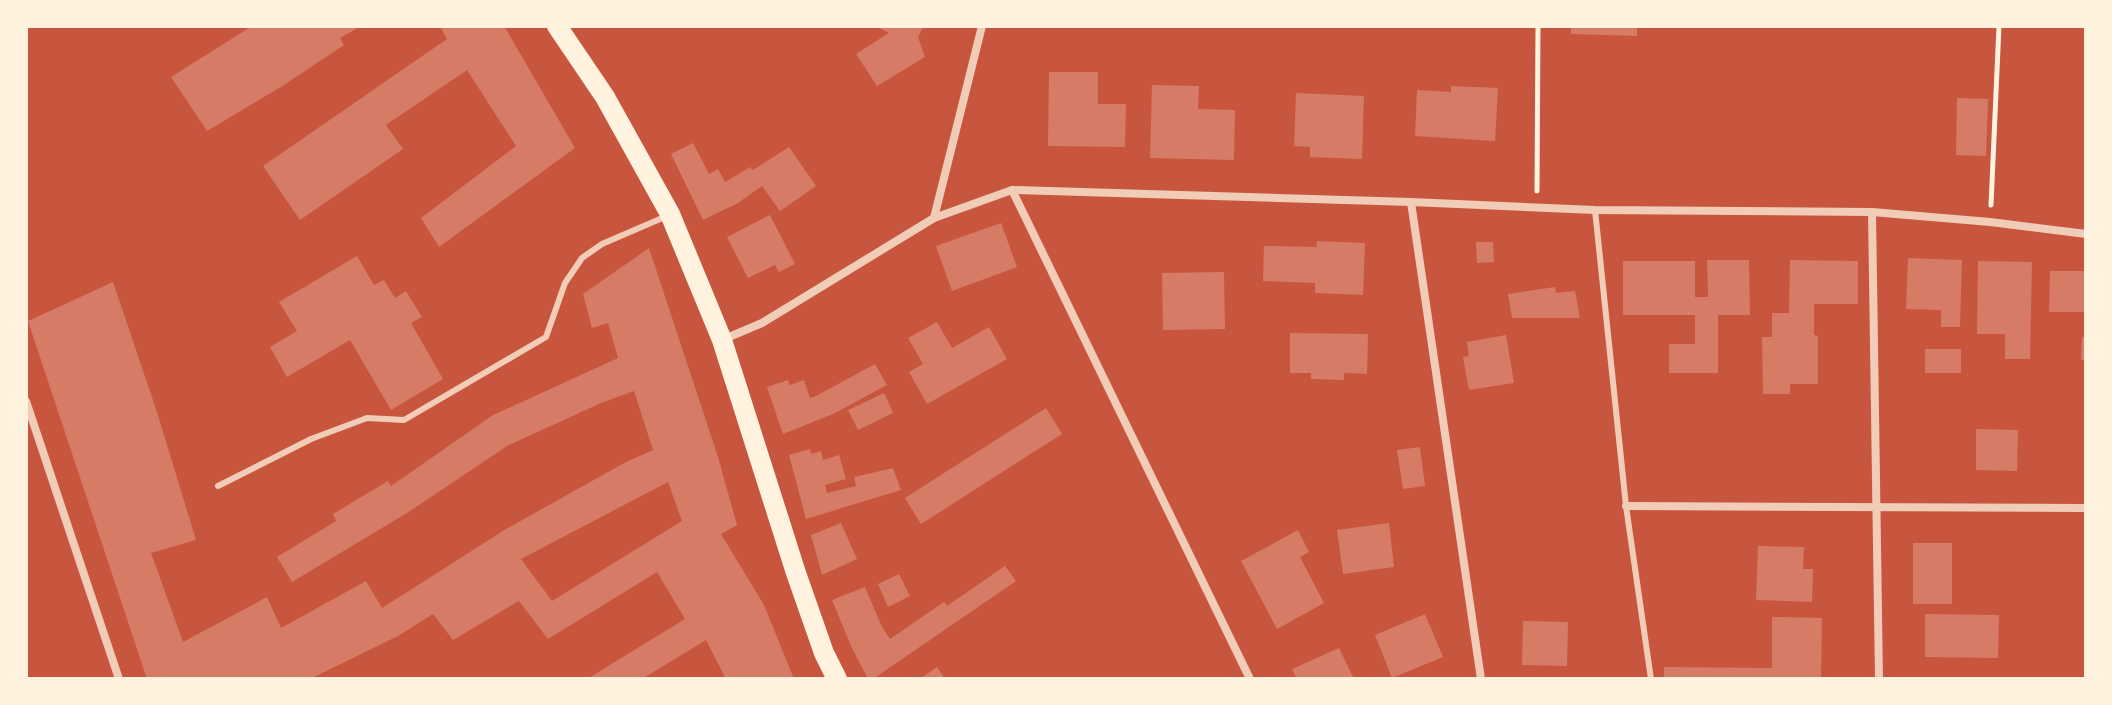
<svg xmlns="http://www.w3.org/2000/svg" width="2112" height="705" font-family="Lato,sans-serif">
<rect width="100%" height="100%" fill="#c8553d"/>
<!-- building -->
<g fill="#d67c66" fill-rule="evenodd">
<polygon points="252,26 361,26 340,38 344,45 284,85 207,131 171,77"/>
<polygon points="440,26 504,26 575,148 439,247 421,218 516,146 467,70 386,125 403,149 300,220 263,166 447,39"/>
<polygon points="876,26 924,26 918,37 925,57 877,86 856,54 889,33"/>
<polygon points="1571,26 1637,26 1637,36 1571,34"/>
<polygon points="1049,72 1098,72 1098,104 1126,104 1125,147 1048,146"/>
<polygon points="1152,85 1199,86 1198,109 1235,110 1234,160 1150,158"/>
<polygon points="1451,86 1498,88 1495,141 1415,136 1417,90 1451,92"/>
<polygon points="1296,93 1364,96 1362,159 1310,157 1310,147 1294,146"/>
<polygon points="1957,98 1988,99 1986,156 1956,155"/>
<polygon points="693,143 709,174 718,169 725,182 750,167 753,170 789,147 816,186 780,211 762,186 738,203 703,220 671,154"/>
<polygon points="770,215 795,264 779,272 775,265 748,278 727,237"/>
<polygon points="1001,223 1017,267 952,291 936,246"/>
<polygon points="1317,241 1365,243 1363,295 1315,293 1315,283 1263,281 1264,246 1316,247"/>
<polygon points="1476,242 1493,242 1494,262 1477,263"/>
<path d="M649 248 718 457 737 525 721 534 764 605 794 679H726L706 640 642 679H587L685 619 657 572 548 639 519 601 453 640 433 614 398 636 310 679H147L28 321 113 282 157 412 196 540 151 553 183 642 267 597 281 628 366 581 382 608 506 529 626 462 653 450 634 391 601 403 507 446 407 513 292 582 277 557 336 521 333 514 388 481 391 486 493 415 618 358 608 323 592 328 583 294ZM668 482 682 521 552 601 521 559Z"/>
<polygon points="357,256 374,285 384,280 395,298 406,291 422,317 411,323 443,379 391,410 350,340 287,377 270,347 297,331 279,302"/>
<polygon points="1908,258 1962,260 1960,327 1941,327 1941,310 1906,309"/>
<polygon points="1707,260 1749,260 1750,315 1718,315 1718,373 1669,373 1669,344 1695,344 1695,315 1623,315 1623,261 1695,261 1695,297 1708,297"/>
<polygon points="1790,260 1858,261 1858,304 1814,304 1814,335 1818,336 1818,384 1790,384 1790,394 1763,394 1762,337 1772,337 1772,313 1789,313"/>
<polygon points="1978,261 2032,262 2030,359 2005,359 2005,334 1977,334"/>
<polygon points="2050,271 2086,271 2086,312 2049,312"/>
<polygon points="1224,272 1225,329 1163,330 1162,273"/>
<polygon points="1555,287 1556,293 1575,291 1580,318 1512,318 1508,294"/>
<polygon points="937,322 952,348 989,327 1007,359 927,404 909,372 923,364 908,338"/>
<polygon points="1290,333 1368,334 1367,374 1344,373 1344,380 1311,379 1311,373 1290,373"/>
<polygon points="1506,335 1514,383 1469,390 1463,357 1469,356 1467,342"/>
<polygon points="2082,337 2086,337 2086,360 2081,360"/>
<rect x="1925" y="349" width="36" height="24"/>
<polygon points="875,364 887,385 833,414 783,434 767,387 788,380 790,385 804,380 810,398 816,396"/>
<polygon points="884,393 893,413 858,430 848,410"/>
<polygon points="1046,408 1062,434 921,524 905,498"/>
<polygon points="1976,429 2018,430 2017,471 1976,470"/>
<polygon points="1420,447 1425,486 1403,489 1397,450"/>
<polygon points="810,449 811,454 821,451 823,460 839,455 846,479 825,485 827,493 856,486 854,477 893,468 901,490 806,519 789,455"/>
<polygon points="841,523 857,559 822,575 811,535"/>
<polygon points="1389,523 1394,567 1343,574 1337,530"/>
<polygon points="1298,530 1309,552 1300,557 1324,603 1277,629 1241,561"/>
<rect x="1913" y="543" width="39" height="61"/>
<polygon points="1758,546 1804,547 1803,569 1813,569 1812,602 1756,600"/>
<polygon points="1005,566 1016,581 873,679 868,679 852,648 832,600 865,587 882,627 890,639 944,602 947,606"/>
<polygon points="899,574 910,596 888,607 878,584"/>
<polygon points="1425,614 1443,657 1392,678 1375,635"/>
<polygon points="1925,614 1999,615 1998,658 1925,657"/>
<polygon points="1772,617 1822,618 1821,679 1664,679 1664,667 1772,668"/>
<polygon points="1523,621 1568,622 1567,666 1522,665"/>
<polygon points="1339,648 1354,679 1297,679 1292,669"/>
<polygon points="937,667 945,679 920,679"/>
</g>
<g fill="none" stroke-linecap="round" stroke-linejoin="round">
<!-- path -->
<g stroke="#fff3e0" stroke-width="5">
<polyline points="1537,191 1538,26"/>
<polyline points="1991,205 1999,26"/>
</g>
<!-- service -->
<g stroke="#f1ccb7" stroke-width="6">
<polyline points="1595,210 1626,506 1651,679"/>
<polyline points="218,486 311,439 367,418 404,420 546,337 565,283 582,258 602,244 667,216"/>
</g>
<!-- minor -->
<g stroke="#f1ccb7" stroke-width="8">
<polyline points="1012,190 1250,679"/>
<polyline points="1411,202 1481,679"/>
<polyline points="1872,212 1879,679"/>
<polyline points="934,218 982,26"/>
<polyline points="722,340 762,323 934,218 1012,190 1411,202 1595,210 1872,212 1990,222 2086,234"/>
<polyline points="26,401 119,679"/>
<polyline points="1626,506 2086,508"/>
</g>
<!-- primary -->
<polyline stroke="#fff3e0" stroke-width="20" points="557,26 605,97 670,214 722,340 796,573 824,653 837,679"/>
</g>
<!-- border -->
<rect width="2112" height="705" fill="none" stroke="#fff3e0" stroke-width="56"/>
</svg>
